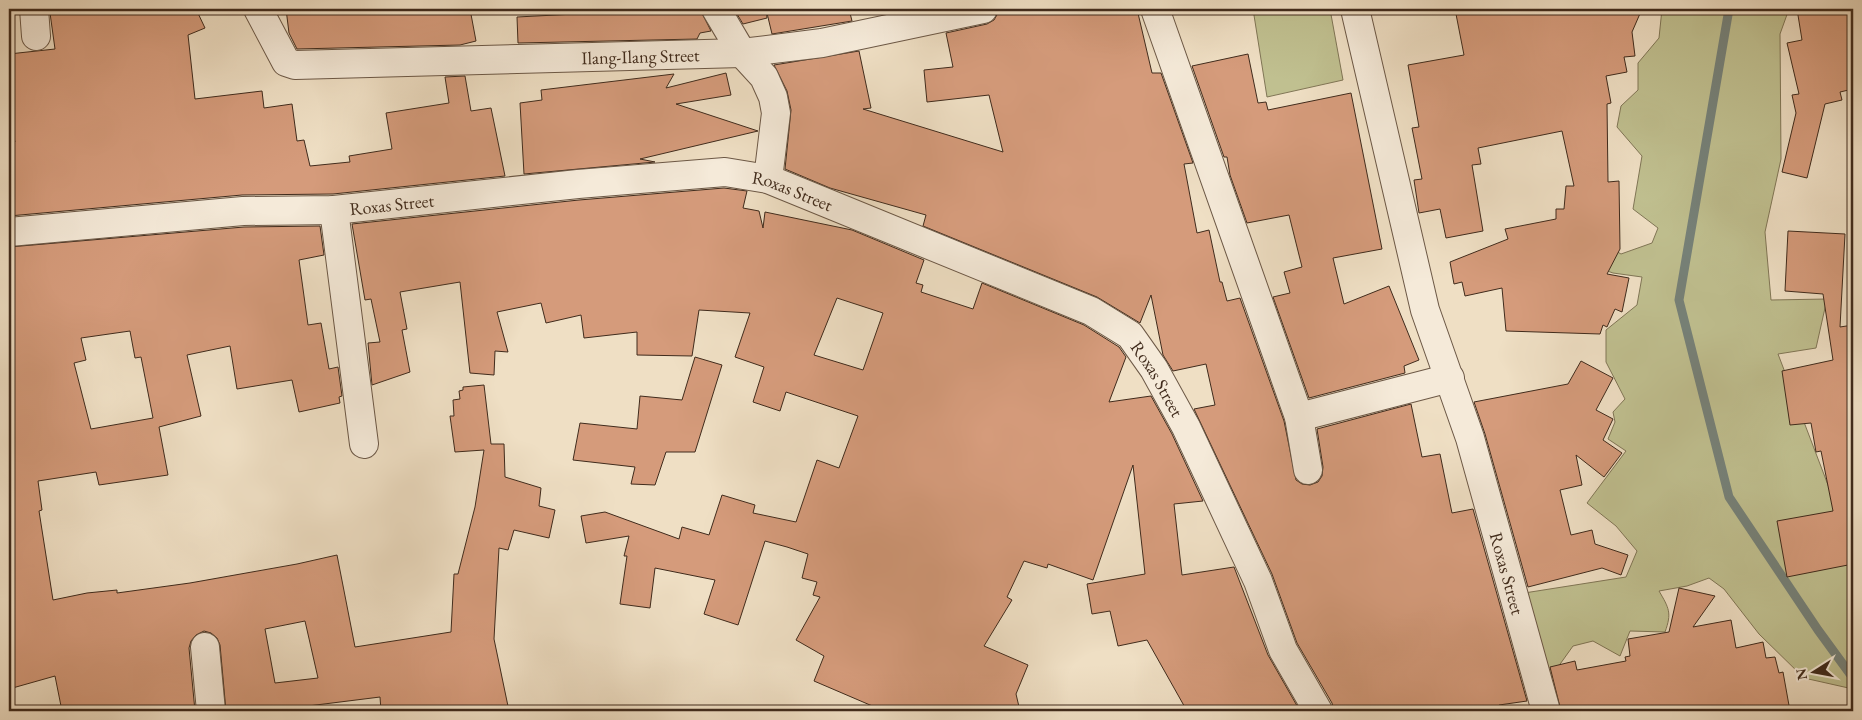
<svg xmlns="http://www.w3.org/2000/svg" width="1862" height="720" viewBox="0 0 1862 720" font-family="'EB Garamond',serif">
  <rect width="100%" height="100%" fill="#efdfc4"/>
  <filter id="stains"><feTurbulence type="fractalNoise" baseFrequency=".004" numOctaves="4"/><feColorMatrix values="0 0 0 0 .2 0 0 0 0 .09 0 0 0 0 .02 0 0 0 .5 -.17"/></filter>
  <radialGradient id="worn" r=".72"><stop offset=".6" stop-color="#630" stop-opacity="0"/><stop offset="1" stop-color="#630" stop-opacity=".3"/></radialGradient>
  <g fill="#c0c090" stroke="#807656">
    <path d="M1253 9H1330L1343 80 1267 97Z"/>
    <path d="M1662 9H1789L1780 34 1781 159 1765 232 1771 300 1827 299 1816 348 1778 354 1836 506 1853 583V689L1804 678 1759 634 1724 589 1709 578 1687 586 1659 591C1669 608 1672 613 1665 632L1630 631 1620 656 1593 641 1573 646 1548 681 1518 594 1626 577 1637 551 1616 526 1587 503 1626 451 1608 439 1615 422 1613 412 1625 399 1606 362V330L1637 305 1642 277 1613 273 1585 263 1601 242 1621 254 1652 243 1658 228 1633 209 1642 156 1617 127 1621 106 1638 90V63L1659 38Z"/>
  </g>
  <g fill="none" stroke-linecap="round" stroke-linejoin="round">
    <path stroke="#76827a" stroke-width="9" d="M1729 9 1679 300 1729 497 1818 630 1853 678"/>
  </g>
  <g fill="#d59b7b" stroke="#402b1c" fill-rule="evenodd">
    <path d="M81 9H196L205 28 188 35 195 99 262 91 264 108 292 104 297 141 304 140 310 166 350 162 349 156 392 149 386 113 449 103 445 77 465 76 471 111 491 108 505 176 333 194 242 195 9 216V143L15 142 9 116 14 113 9 54 55 49 50 13Z"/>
    <path d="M286 9H470L476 41 460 45 297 49 289 33Z"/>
    <path d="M575 9H700L711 31 700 33 697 39 518 43 517 17 575 14Z"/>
    <path d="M734 9H766L767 18 743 24Z"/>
    <path d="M766 9H849L852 21 772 34Z"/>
    <path d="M1014 9H1137L1152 73H1161L1193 163 1184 164 1197 233 1209 230 1220 282H1222L1227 301 1240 298 1284 421 1296 480 1302 484 1310 485 1318 482 1322 476 1323 467 1317 429 1411 404 1422 457 1440 454 1452 513 1473 509 1527 701 1499 705 1500 711H1334L1332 703 1297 643 1272 574 1194 409 1215 405 1206 364 1173 371 1163 355 1151 295 1140 323 1097 297 923 226 926 215 830 188 785 169 791 110 787 91 774 65 859 51 871 108 863 109 1003 152 989 95 927 102 924 70 953 67 946 33 987 24 994 20 998 13Z"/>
    <path d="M1455 9H1642L1632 32 1635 56 1624 57 1627 72 1606 76 1611 103 1607 104 1608 182 1619 181 1620 249 1607 274 1629 278 1622 312 1615 309 1607 327 1603 325 1600 334 1506 331 1502 288 1465 296 1462 282 1454 284 1450 262 1508 239 1505 229 1556 219V209H1564L1566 186H1574L1562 131 1478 148 1481 164 1472 165 1483 231 1446 238 1440 209 1419 213 1414 180 1422 179 1412 128 1419 127 1408 65 1464 55Z"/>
    <path d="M1797 9H1853V89L1840 92 1842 100 1825 104 1807 178 1782 172 1796 113 1792 95 1799 94 1787 43 1802 40Z"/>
    <path d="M1248 54 1258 103 1266 102 1268 110 1351 93 1382 249 1333 258 1344 304 1389 286 1419 360 1404 366 1405 373 1309 398 1273 297 1290 293 1284 272 1302 267 1289 215 1247 223 1230 175 1227 157H1224L1192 66Z"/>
    <path d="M726 73 731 95 676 104 758 131 640 159 655 162 524 174 520 103 542 100 541 90 674 74 666 88Z"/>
    <path d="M724 188 747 191 743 208 759 211 763 228 765 212 852 230 924 260 916 283 923 285 921 292 973 309 982 283 1084 325 1119 347 1126 357 1109 402 1151 396 1172 434 1203 501 1174 504 1182 575 1234 567 1268 655 1300 711H1187L1147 640 1118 646 1110 611 1092 614 1087 584 1145 574 1133 465 1093 580 1048 564 1047 568 1024 561 1007 597 1012 600 984 646 1028 665 1016 694 1020 711H884L814 681 824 656 796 640 820 597 813 595 817 582 802 578 808 554 787 547 765 541 738 625 704 614 715 580 655 568 650 608 620 604 627 556H624L629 536 586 543 581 516 605 512 679 539 682 527 709 535 722 495 755 505 753 513 796 522 817 460 839 468 858 416 786 392 780 411 753 402 764 367 735 357 750 313 699 310 692 356 637 355V332L584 338 581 315 546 323 541 303 497 312 508 352 495 351 494 375 470 373 460 282 400 292 407 329 402 330 410 372 372 385 368 343 380 342 371 299 365 300 352 224 579 200ZM837 298 883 313 863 370 814 355Z"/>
    <path d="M320 226 324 255 299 260 308 325 321 323 329 369 338 367 342 396 339 397 340 403 299 412 292 380 237 389 230 346 187 355 201 416 159 427 168 475 99 485 96 472 38 481 42 510 39 511 53 600 87 593 117 590V593L190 583 297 564 337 555 355 647 451 632 454 574H458L475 507 484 450 455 452 450 416H454L453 400 460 399 459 391 463 390V387L484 385 491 444H504L505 477 541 488 539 506 555 510 549 538 514 530 508 550 499 548 494 639 509 711H381L380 697 284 709V706L253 711H226L220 645 217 638 211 633 204 631 196 635 191 641 189 648 195 711H62L55 676 9 689V247L244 227ZM130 331 135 358 141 357 153 418 91 429 74 363 86 360 81 338ZM305 621 318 678 275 683 265 629Z"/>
    <path d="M1788 231 1845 234 1840 327 1853 325V564L1787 577 1777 521 1833 511 1821 451 1816 452 1811 423 1790 425 1782 371 1833 360 1823 294 1785 291Z"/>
    <path d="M695 357 722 365 695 452H666L655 485 631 484 635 467 573 460 580 423 637 429 640 396 682 400Z"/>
    <path d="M1581 361 1613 378 1596 410 1613 419 1603 440 1622 453 1604 477 1576 455 1582 485 1560 490 1571 535 1592 530 1595 544 1628 555 1621 575 1602 568 1528 587 1485 434 1474 402 1568 384Z"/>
    <path d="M1679 588 1715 596 1693 627 1731 620 1736 648 1763 642 1766 658 1775 657 1779 673 1783 672 1790 711H1632L1630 706 1593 711H1561L1550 667 1575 661 1577 670 1626 661 1625 657 1630 656 1628 639 1669 632Z"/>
  </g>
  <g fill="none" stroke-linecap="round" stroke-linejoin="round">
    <defs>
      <g id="minor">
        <path d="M34 9 36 36"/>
        <path id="s1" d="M258 9 286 62 295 65 742 53 822 43 983 9"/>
        <path d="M716 9 742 53 764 77 773 97 776 113 768 179"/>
        <path d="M1155 9 1299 417 1308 470"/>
        <path id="s2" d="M1355 9 1425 310 1470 438 1546 711"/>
        <path d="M334 210 364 444"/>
        <path id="s3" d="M9 232 243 211 334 210 578 184 725 172 768 179 1091 311 1130 335 1154 369 1186 427 1258 581 1283 650 1318 711"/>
        <path d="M1299 417 1450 378"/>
        <path d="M205 647 211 711"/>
      </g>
    </defs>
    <use href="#minor" stroke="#6c5846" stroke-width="30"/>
    <use href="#minor" stroke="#f5ead9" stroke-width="28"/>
  </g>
  <g text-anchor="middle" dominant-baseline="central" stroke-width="4.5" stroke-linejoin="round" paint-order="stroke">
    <g font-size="18" fill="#402b1c" stroke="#f5ead9">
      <text stroke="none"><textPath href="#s1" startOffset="415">Ilang-Ilang Street</textPath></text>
      <text stroke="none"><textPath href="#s3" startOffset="789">Roxas Street</textPath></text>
      <text stroke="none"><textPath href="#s3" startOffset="384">Roxas Street</textPath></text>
      <text stroke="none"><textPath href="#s3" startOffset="1209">Roxas Street</textPath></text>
      <text stroke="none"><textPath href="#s2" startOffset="585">Roxas Street</textPath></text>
    </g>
  </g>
  <rect width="1862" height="720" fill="none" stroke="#efdfc4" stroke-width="30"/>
  <rect x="10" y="10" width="1842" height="700" fill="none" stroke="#402b1c" stroke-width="2.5"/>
  <rect x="15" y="15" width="1832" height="690" fill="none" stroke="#402b1c"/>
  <g transform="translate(1814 672) rotate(259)" stroke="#f5ead9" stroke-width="4" paint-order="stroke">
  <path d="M0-4L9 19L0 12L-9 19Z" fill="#402b1c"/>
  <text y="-8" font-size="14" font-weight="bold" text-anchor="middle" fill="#402b1c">N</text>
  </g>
  <rect width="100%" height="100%" filter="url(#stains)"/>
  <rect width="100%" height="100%" fill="url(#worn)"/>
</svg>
